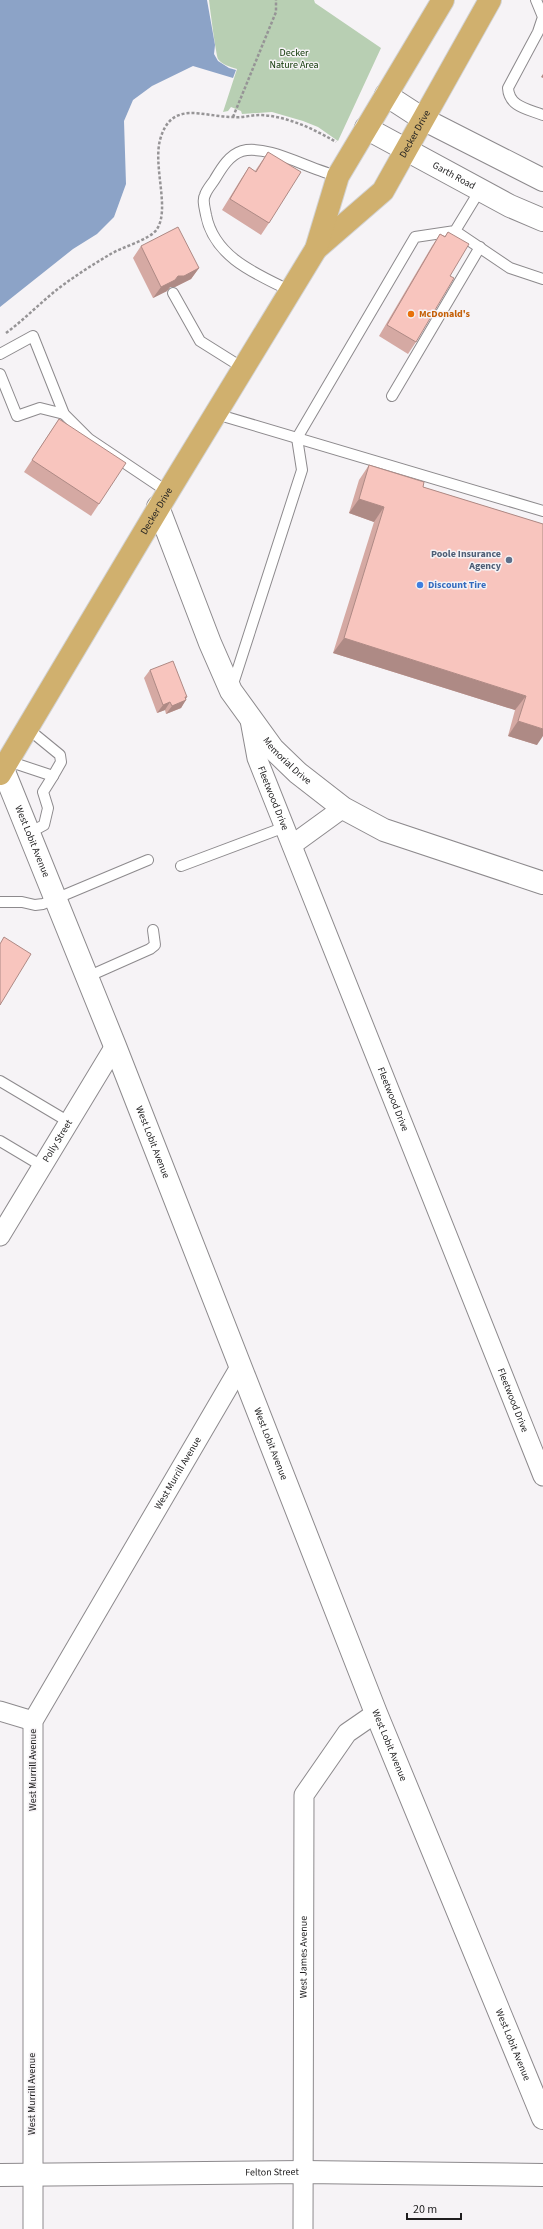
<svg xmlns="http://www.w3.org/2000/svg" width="543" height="2229" viewBox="0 0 543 2229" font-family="'Source Sans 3',sans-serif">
  <rect width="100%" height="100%" fill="#f6f3f6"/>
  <path fill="#b8cfb3" d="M209 0H314L315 3 381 48 338 141 318 127 303 121 272 112 242 114 241 111 231 107 228 111 223 112 237 69C231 67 222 65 218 59 216 55 210 9 209 0Z"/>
  <path fill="#8ca3c7" d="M0 0H207L215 45 214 54 218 61 229 68 236 70 233 78 193 66 152 86 133 100 124 121 126 184 114 217 97 234 73 249 0 307Z"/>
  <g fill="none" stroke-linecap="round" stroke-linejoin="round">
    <defs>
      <g id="lane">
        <path d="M536 0 543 17 538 32 508 88C509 107 528 109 543 115"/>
        <path d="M455 231 510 268 543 279"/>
        <path d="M291 291C256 274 214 257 206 215 205 209 202 200 205 195 207 189 212 184 215 179 221 169 229 155 242 151 268 144 310 170 338 176"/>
        <path d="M173 293 200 341 243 368"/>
        <path d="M0 354 33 336 64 414 89 439 168 492"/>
        <path d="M0 374 17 416 40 408 64 414"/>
        <path d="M392 396 480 247"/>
        <path d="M216 414 543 511"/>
        <path d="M232 687 302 470 297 438 415 237 455 231 480 190"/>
        <path d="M27 728 60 755 61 762 53 776"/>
        <path d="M8 761 53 776 43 792 48 808 44 825 29 833"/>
        <path d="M181 866 285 827"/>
        <path d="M0 902H22L35 905 43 904 148 860"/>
        <path d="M87 977 150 949 155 945 153 930"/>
        <path d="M0 1081 69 1122"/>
        <path d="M0 1141 42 1166"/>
      </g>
      <g id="street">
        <path id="s1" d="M250 720 257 758 543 1476"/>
        <path d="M292 845 343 808"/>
        <path id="s2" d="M0 1236 115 1046"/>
        <path d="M0 1711 33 1721"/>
        <path id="s3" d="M33 2229V1721L240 1367"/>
        <path id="s4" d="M303 2229 304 1795 347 1733 376 1713"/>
      </g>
      <g id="secondary">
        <path d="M386 95 423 119 543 180"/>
        <path id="s5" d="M366 128 510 206 543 220"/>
        <path id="s6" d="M158 507 210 643 231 691 273 749 298 773 343 808 384 830 543 883"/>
        <path id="s7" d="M3 769 115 1046 376 1713 543 2118"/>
        <path id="s8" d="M0 2175 303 2172 543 2175"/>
      </g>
      <g id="primary">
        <path id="s9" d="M316 249 383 191 490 0"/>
        <path id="s10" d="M0 774 168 492 316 249 338 176 443 0"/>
      </g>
    </defs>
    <use href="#lane" stroke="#8d8a8d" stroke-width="12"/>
    <use href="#street" stroke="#8d8a8d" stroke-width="21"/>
    <use href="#secondary" stroke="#8d8a8d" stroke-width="24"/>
    <use href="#primary" stroke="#d2d2d2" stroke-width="24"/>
    <g stroke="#969496" stroke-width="2.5" stroke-dasharray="3 2" stroke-linecap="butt">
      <path d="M233 117 276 12V0"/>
      <path d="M6 333C25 319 41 302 59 288 75 276 92 265 109 255 121 247 150 240 157 229 170 209 153 167 160 140 171 99 203 117 233 117 242 118 251 115 260 115 287 116 314 129 336 142"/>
    </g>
    <use href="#lane" stroke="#fff" stroke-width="10"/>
    <use href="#street" stroke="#fff" stroke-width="19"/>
    <use href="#secondary" stroke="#fff" stroke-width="22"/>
    <use href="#primary" stroke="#d0b06e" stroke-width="22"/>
  </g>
  <g fill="#d5a9a3">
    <path d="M268 152 269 223 261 235 222 210 241 179 249 167 255 171Z"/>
    <path d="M448 232 450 276 416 342 408 354 379 336 432 246 440 234 445 236Z"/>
    <path d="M141 246 199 268 191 279 175 287H170L167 291 153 298 133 258Z"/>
    <path d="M59 419 99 504 91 516 24 472Z"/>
    <path d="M369 465 423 487 543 524 537 745 508 736 515 710 333 653 374 522 349 513 359 480Z"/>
    <path d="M150 670 187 697 181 708 166 714 165 710 157 713 144 678Z"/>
  </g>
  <g fill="#ae8a85">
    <path d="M543 74V78L541 77Z"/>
    <path d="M199 268 191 279 175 287H170L167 291 153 298 161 287 178 276Z"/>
    <path d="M359 499 384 507 374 522 349 513Z"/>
    <path d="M344 638 526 696 515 710 333 653Z"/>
    <path d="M187 697 183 701 186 700 181 708 166 714 172 706Z"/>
    <path d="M170 702 165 710 157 713 163 705Z"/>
    <path d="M518 721 543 729V736L537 745 508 736Z"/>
  </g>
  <g fill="#f8c5be" stroke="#ae8a85">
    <path d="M268 152 301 172 269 223 230 199 249 167 256 172Z"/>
    <path d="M178 227 199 268 184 276H178L175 280 161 287 141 246Z"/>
    <path d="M448 232 469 244 450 276 454 278 416 342 387 325 440 234 445 237Z"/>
    <path d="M59 419 126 463 99 504 32 460Z"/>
    <path d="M369 465 424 482 423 487 543 524V729L518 721 526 696 344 638 384 507 359 499Z"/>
    <path d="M173 661 187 697H185L186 700 172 706 170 702 163 705 150 670Z"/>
    <path d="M4 937 31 954 0 1005V944Z"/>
  </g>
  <circle fill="#e8710a" stroke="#f6f3f6" stroke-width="1.5" cx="411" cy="314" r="4"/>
  <circle fill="#5c6f8a" stroke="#f6f3f6" stroke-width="1.5" cx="509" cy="560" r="4"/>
  <circle fill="#3f7fe0" stroke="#f6f3f6" stroke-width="1.5" cx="420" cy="585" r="4"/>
  <g text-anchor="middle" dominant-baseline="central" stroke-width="3" stroke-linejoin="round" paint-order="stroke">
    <g font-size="10" fill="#0c3502" stroke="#f6f3f6">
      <text x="294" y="53">Decker<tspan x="294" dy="12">Nature Area</tspan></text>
    </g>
    <g font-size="10" fill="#1f1e1f" stroke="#f6f3f6">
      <text stroke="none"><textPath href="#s9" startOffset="154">Decker Drive</textPath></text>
      <text stroke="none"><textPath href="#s5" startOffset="100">Garth Road</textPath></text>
      <text stroke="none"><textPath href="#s10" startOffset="306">Decker Drive</textPath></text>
      <text stroke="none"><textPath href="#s6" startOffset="288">Memorial Drive</textPath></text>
      <text stroke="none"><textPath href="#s1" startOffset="82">Fleetwood Drive</textPath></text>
      <text stroke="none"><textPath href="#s7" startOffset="78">West Lobit Avenue</textPath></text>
      <text stroke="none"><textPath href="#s1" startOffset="406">Fleetwood Drive</textPath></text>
      <text stroke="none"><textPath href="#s2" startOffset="111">Polly Street</textPath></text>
      <text stroke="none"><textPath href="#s7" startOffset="402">West Lobit Avenue</textPath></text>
      <text stroke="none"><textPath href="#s1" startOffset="730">Fleetwood Drive</textPath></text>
      <text stroke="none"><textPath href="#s7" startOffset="726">West Lobit Avenue</textPath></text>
      <text stroke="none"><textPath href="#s3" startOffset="795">West Murrill Avenue</textPath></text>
      <text stroke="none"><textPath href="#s7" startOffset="1050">West Lobit Avenue</textPath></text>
      <text transform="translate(33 1770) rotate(-90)">West Murrill Avenue</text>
      <text stroke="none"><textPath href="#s4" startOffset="272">West James Avenue</textPath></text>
      <text stroke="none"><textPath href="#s7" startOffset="1374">West Lobit Avenue</textPath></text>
      <text transform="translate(32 2094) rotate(-90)">West Murrill Avenue</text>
      <text stroke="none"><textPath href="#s8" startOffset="272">Felton Street</textPath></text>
    </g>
    <g font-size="10" font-weight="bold" fill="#c56008" stroke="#f6f3f6" text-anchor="start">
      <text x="419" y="314">McDonald's</text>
    </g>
    <g font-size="10" font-weight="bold" fill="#4e5e75" stroke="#f6f3f6" text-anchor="end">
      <text x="501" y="554">Poole Insurance<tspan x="501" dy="12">Agency</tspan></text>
    </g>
    <g font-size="10" font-weight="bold" fill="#366cbe" stroke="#f6f3f6" text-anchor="start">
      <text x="428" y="585">Discount Tire</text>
    </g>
  </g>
  <path d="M407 2213v6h54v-6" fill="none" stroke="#1f1e1f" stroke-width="2"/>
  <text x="413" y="2213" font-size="12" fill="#1f1e1f" stroke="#f6f3f6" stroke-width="3" paint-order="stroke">20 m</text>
</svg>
